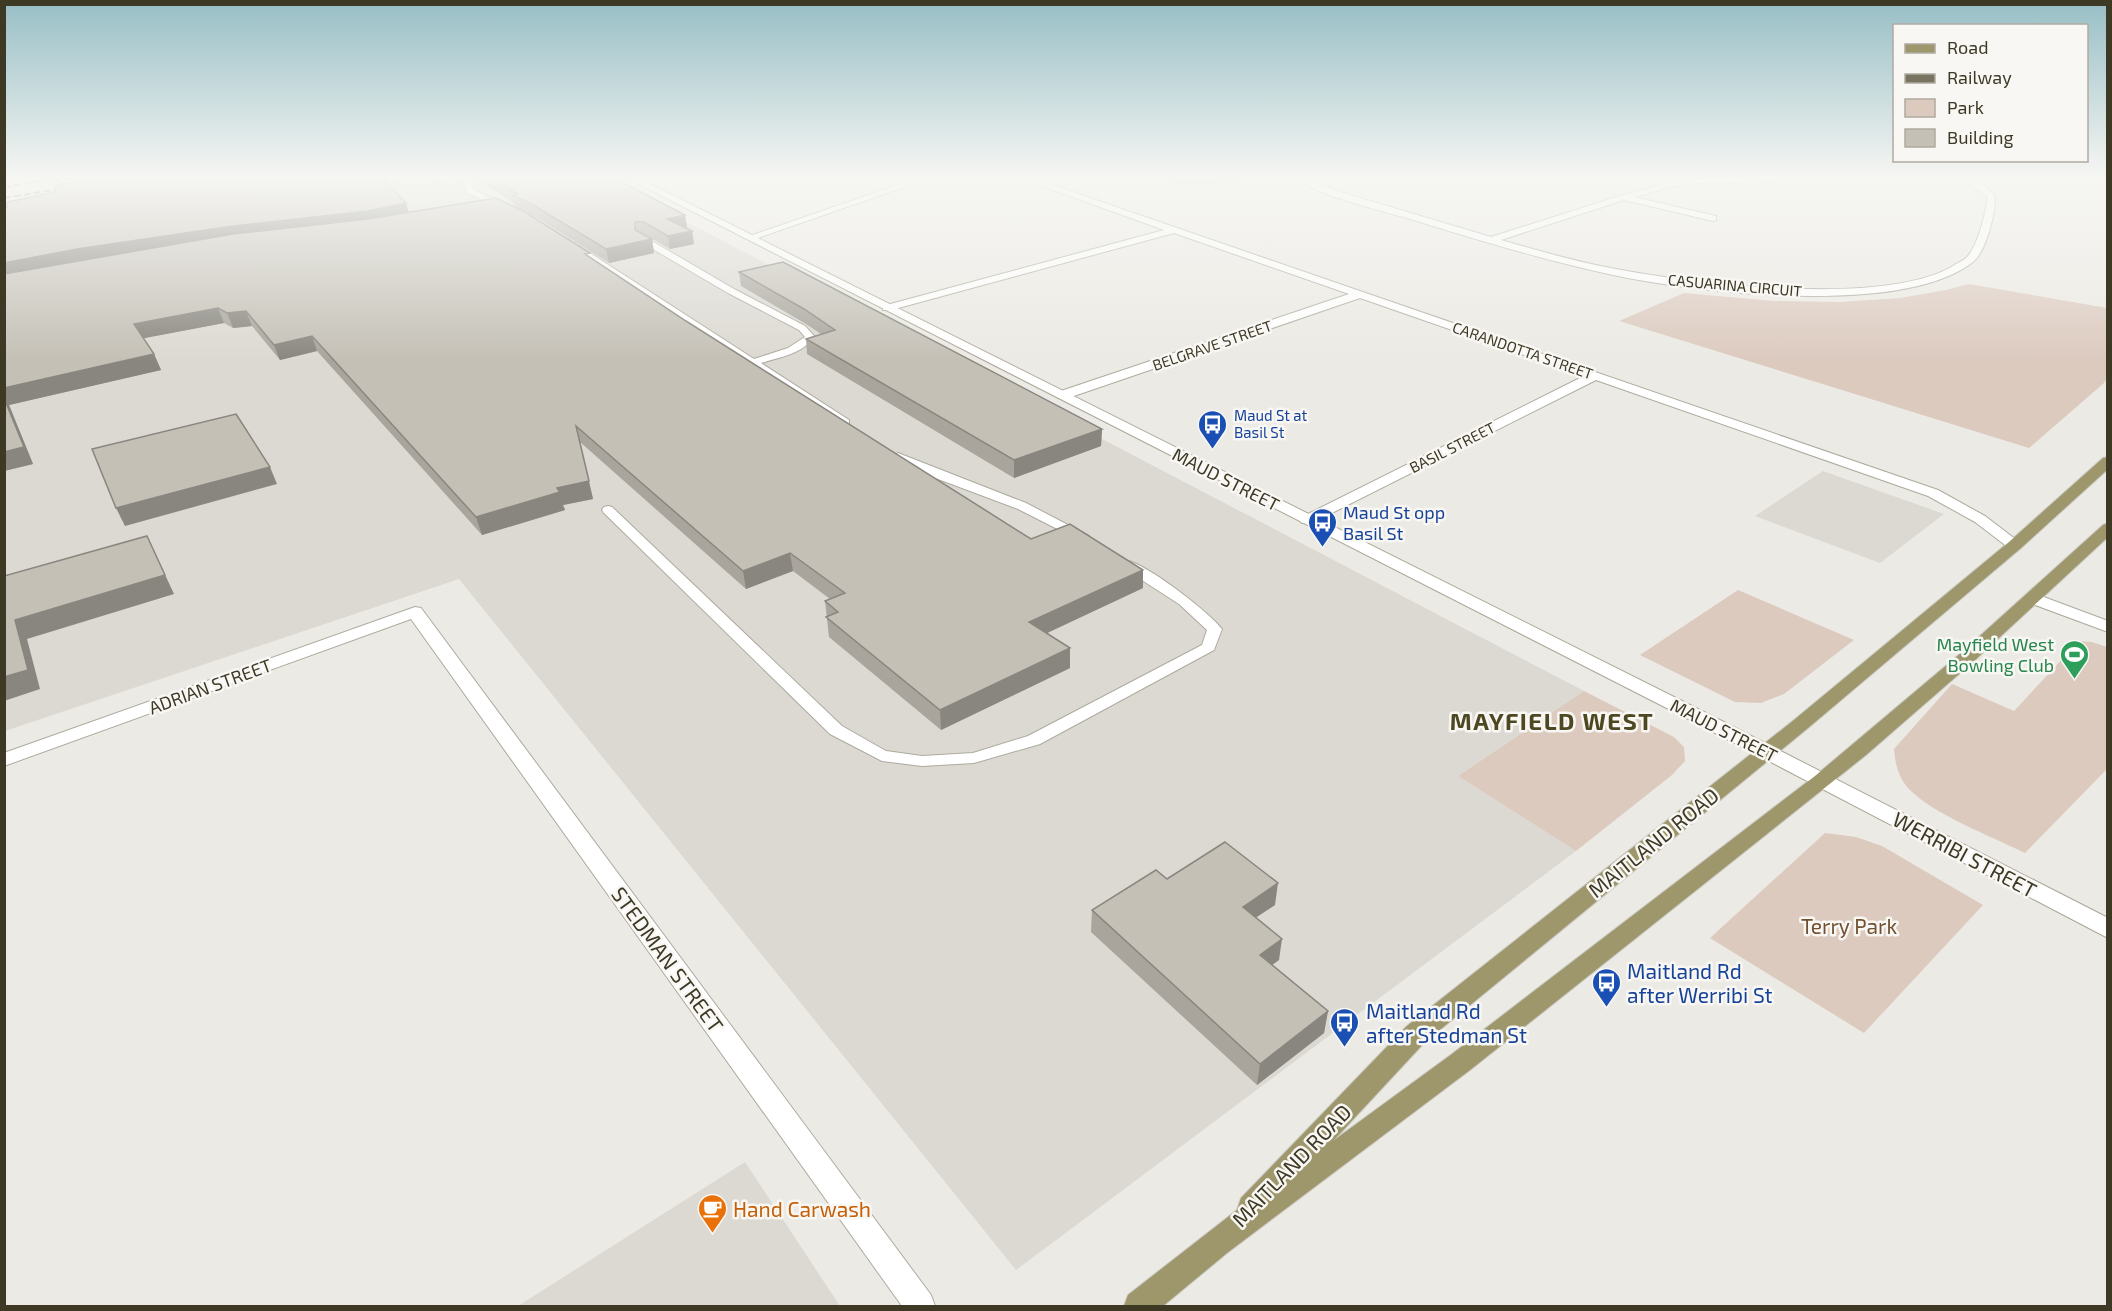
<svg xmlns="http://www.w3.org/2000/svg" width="2112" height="1311" viewBox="0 0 2112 1311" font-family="'Exo 2',sans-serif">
  <rect width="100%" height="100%" fill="#eceae4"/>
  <g fill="#dcd9d2">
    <path d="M178 177H601L1584 691 1458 776 1576 851 1016 1270 459 579 5 731V206Z"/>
    <path d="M1823 471 1944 514 1880 563 1755 516Z"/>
    <path d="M745 1162 840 1306H518Z"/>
  </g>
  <g fill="#dccabf">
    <path d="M1158 177H1275L1276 178 1185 186Z"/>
    <path d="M1969 284 2107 308V378L2104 383 2029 448 1619 321 1684 293 1773 301 1840 302 1900 298 1946 290Z"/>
    <path d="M1738 590 1854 640 1784 694 1761 703 1735 702 1640 655Z"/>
    <path d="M2079 641 2092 642 2107 647V769L2025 853C1991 836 1932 814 1908 788 1898 777 1895 762 1894 749L1952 684 2014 711Z"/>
    <path d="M1584 691 1674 737 1684 747 1685 761 1672 775 1576 851 1458 776Z"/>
    <path d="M1825 833 1856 837 1882 846 1983 905 1864 1033 1710 938Z"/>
  </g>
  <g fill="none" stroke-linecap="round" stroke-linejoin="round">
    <defs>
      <g id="lane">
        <path d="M386 177C395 177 402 182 410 181 430 181 449 177 469 177L474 190 510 208 503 210 468 193 462 179 406 186Z"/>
        <path d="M639 237H645L734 289 805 326 815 337C801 354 781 357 761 363L849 420V424H841L572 248 579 246 754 359 788 348 805 337 799 330 728 293 639 241Z"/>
        <path d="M898 453 1026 503 1089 536 1087 539H1077L1018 509 922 473 894 459 892 457Z"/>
        <path d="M608 506 612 507 842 726 886 751 922 756 973 753 1028 736 1202 645 1207 630 1179 604 1120 566 1118 563 1120 560C1138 556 1210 613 1222 629L1214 650 1040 744 974 763 922 766 882 761 830 734 604 513 602 510 604 507Z"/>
      </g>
      <g id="street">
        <path d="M921 177H933L752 240 744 238Z"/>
        <path d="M1017 177H1029L1938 490 1985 516 2023 545 2021 548H2009L1975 522 1928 496 1596 380 1312 523H1302L1299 520 1302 517 1584 376 1360 298 1068 398H1058L1057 395 1058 392 1349 294 1174 233 891 310H883V306L1164 230Z"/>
        <path d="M1293 177H1304L1337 191 1491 237 1613 198 1671 182 1714 177H1772L1775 178V182L1700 183 1671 187 1634 197 1716 216V220L1713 221 1624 200 1501 240C1539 251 1577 262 1616 269 1694 284 1884 307 1953 266 1957 263 1965 260 1968 256 1978 244 1987 211 1987 196L1958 177C1973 177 1985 184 1995 195 1996 212 1986 252 1973 262 1903 317 1697 293 1613 275 1548 261 1484 242 1420 222 1389 212 1316 196 1293 177Z"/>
        <path d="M2033 593 2108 621V632L2027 602 2025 598 2027 594Z"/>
        <path d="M415 607 421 608 931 1295 935 1306H902L411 619 4 766V753Z"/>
      </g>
      <path id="secondary" d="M625 177H636L1712 716 2108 918V938L1698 724Z"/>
      <path id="primary" d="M2108 457V469L2021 548 1808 728 1425 1042 1333 1141 1452 1054 1815 776 1961 653 2103 525 2108 523V537L1974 661 1866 755 1470 1070 1227 1253 1163 1306H1124L1128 1295 1237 1210 1241 1198 1407 1026 1794 720 2009 542 2103 458Z"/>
    </defs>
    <use href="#lane" stroke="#adaa9f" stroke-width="2"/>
    <use href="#street" stroke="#adaa9f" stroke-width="2"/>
    <use href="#secondary" stroke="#aca798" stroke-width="2"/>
    <use href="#primary" stroke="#c9c8c2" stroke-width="2"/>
    <use href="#lane" fill="#fff" fill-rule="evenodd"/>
    <use href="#street" fill="#fff" fill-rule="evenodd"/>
    <use href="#secondary" fill="#fff" fill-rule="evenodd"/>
    <use href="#primary" fill="#9e976c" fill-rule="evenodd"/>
    <g stroke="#78745f" stroke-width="2" stroke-dasharray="7 3" stroke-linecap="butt">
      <path d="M55 181 82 177"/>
      <path d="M4 187 61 178"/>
      <path d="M4 198 71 187"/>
    </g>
  </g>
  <g fill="#a9a59d">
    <path d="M473 177H612L685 215 687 228 692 231 694 244 670 249 646 235H645L652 239 654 253 609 263 536 217 516 207 514 203Z"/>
    <path d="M4 207 409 213 591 258 686 321 1031 539 1143 588 1047 633 1070 668 941 730 829 637 825 601 830 599 793 571 746 589 580 442 593 499 563 505 565 510 482 535 317 351 280 360 252 326 233 328 224 323 143 338 154 354 161 370 9 405 33 464 4 471Z"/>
    <path d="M739 272 1102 429 1101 446 1014 478 807 354 806 339 821 334 806 324 741 286Z"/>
    <path d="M1275 905 1256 917 1279 960 1272 965 1328 1011 1324 1033 1257 1085 1091 932 1092 910Z"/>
  </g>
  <g fill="#89867f">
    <path d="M406 203 410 216 4 279V263L77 249 233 226Z"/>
    <path d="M685 215 687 228 667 219Z"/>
    <path d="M635 222 637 235 652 239 654 253 609 263 606 249 635 230Z"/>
    <path d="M692 231 694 244 670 249 668 236Z"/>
    <path d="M218 308 224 323 140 339 134 324Z"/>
    <path d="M246 311 252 326 233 328 227 313Z"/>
    <path d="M312 336 317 351 280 360 274 345Z"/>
    <path d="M154 354 161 370 9 405 33 464 4 471V388Z"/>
    <path d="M576 426 593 499 563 505 565 510 482 535 476 517 557 488Z"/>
    <path d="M1102 429 1101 446 1014 478V460Z"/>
    <path d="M270 467 277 484 125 526 116 508Z"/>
    <path d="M147 536 174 594 27 639 40 689 4 701V677L15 620Z"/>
    <path d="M790 553 793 571 746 589 743 571Z"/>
    <path d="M1143 570V588L1030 641 1029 622Z"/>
    <path d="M1070 648V668L941 730 940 710Z"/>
    <path d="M1278 883 1275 905 1240 928 1243 907Z"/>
    <path d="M1282 939 1279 960 1257 976 1260 955Z"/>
    <path d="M1328 1011 1324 1033 1257 1085 1260 1064Z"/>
  </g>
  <g fill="#c4c0b6" stroke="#89867f" stroke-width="1.5">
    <path d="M103 177H381L406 203 368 211 233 226 77 249 4 263V207H7V202L55 192 56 185Z"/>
    <path d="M489 177H612L685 215 667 219 692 231 668 236 644 222H635V230L652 239 606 249 533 205 513 195 518 194Z"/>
    <path d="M496 198 525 212 590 253 585 254 686 321 1031 539 1070 524 1143 570 1029 622 1070 648 940 710 826 617 838 612 825 601 845 593 790 553 743 571 576 426 589 481 557 488 560 492 476 517 312 336 274 345 246 311 227 313 218 308 134 324 154 354 4 388V274L233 234 368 219Z"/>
    <path d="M783 262 1102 429 1014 460 806 339 835 330 804 309 739 272Z"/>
    <path d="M4 398 24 447 4 452Z"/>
    <path d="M236 414 270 467 116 508 92 449Z"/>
    <path d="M147 536 165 575 15 620 28 670 4 677V576Z"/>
    <path d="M1225 842 1278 883 1243 907 1282 939 1260 955 1328 1011 1260 1064 1092 910 1156 870 1167 879Z"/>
  </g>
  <linearGradient id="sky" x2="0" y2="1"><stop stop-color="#97bec5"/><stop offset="0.49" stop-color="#f6f6f3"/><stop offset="1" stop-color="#f6f6f3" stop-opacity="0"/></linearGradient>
  <rect width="2112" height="361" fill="url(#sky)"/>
  <defs>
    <symbol id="bus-pin" viewBox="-11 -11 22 30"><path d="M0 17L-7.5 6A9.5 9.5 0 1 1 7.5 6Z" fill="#1a4fb4" stroke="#f9f7f4"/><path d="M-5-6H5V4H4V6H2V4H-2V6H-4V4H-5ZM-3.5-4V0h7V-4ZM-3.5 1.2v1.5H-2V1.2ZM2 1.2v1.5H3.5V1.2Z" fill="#fff"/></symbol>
    <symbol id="stadium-pin" viewBox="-11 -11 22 30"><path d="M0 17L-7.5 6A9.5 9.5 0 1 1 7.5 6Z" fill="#2e9e5b" stroke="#f9f7f4"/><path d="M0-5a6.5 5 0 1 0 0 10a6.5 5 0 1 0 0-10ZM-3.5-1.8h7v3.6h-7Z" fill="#fff"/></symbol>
    <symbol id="cafe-pin" viewBox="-11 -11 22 30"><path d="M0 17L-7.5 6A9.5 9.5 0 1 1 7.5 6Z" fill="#e8710a" stroke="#f9f7f4"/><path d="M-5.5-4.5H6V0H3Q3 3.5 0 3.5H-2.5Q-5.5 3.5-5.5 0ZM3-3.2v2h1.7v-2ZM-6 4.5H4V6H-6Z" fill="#fff"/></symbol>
  </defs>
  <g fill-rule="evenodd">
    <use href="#bus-pin" x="1196" y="408" width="33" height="45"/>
    <use href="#bus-pin" x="1306" y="506" width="33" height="45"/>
    <use href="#stadium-pin" x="2058" y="638" width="33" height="45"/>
    <use href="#bus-pin" x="1590" y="966" width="33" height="45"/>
    <use href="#bus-pin" x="1328" y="1006" width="33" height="45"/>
    <use href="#cafe-pin" x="696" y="1192" width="33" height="45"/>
  </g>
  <g text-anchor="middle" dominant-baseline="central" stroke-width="5" stroke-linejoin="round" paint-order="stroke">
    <g font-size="15" fill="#3d3925" stroke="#f9f7f4">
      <text transform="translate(1735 285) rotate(5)">CASUARINA CIRCUIT</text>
      <text transform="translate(1212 345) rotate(-19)">BELGRAVE STREET</text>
      <text transform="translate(1523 350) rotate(19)">CARANDOTTA STREET</text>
      <text transform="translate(1452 447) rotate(-27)">BASIL STREET</text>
    </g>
    <g font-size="15" fill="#164399" stroke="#f9f7f4" text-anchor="start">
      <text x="1234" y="415">Maud St at<tspan x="1234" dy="17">Basil St</tspan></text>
    </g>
    <g font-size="18" fill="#3d3925" stroke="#f9f7f4">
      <text transform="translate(1226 479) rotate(27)">MAUD STREET</text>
      <text transform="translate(210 686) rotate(-20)">ADRIAN STREET</text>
      <text transform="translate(1724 730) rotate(27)">MAUD STREET</text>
    </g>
    <g font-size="18" fill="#164399" stroke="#f9f7f4" text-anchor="start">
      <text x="1343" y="512">Maud St opp<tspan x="1343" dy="21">Basil St</tspan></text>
    </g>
    <g font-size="18" fill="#27864d" stroke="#f9f7f4" text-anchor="end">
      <text x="2054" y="644">Mayfield West<tspan x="2054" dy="21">Bowling Club</tspan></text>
    </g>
    <g font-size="21" fill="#3d3925" stroke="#f9f7f4">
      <text transform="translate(1653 842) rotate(-39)">MAITLAND ROAD</text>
      <text transform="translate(1965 854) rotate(28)">WERRIBI STREET</text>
      <text transform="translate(668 959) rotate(54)">STEDMAN STREET</text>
      <text transform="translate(1291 1165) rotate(-46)">MAITLAND ROAD</text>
    </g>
    <g font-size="21" fill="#715132" stroke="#f9f7f4">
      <text x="1849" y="925">Terry Park</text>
    </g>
    <g font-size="21" fill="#164399" stroke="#f9f7f4" text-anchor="start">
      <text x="1627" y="970">Maitland Rd<tspan x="1627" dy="24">after Werribi St</tspan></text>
      <text x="1366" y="1010">Maitland Rd<tspan x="1366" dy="24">after Stedman St</tspan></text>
    </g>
    <g font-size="21" fill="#c56008" stroke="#f9f7f4" text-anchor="start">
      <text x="733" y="1208">Hand Carwash</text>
    </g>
    <g font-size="24" font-weight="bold" letter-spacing="1.5" fill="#4d4822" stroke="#f9f7f4">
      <text x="1552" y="720">MAYFIELD WEST</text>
    </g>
  </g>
  <rect width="2112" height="1311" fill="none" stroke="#3d3925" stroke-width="12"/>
  <rect x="1893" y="24" width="195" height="138" fill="#f9f7f4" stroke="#aeaba1" stroke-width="1.5"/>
  <rect x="1905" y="44" width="30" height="9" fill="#9e976c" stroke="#aeaba1" stroke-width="1.5"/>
  <text x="1947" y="54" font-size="18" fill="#3d3925">Road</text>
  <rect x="1905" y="74" width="30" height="9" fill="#78745f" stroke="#aeaba1" stroke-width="1.5"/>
  <text x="1947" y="84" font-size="18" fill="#3d3925">Railway</text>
  <rect x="1905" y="99" width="30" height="18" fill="#dccabf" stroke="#aeaba1" stroke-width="1.5"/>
  <text x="1947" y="114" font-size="18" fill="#3d3925">Park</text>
  <rect x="1905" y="129" width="30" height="18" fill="#c4c0b6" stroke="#aeaba1" stroke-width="1.5"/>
  <text x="1947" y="144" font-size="18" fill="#3d3925">Building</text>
</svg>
